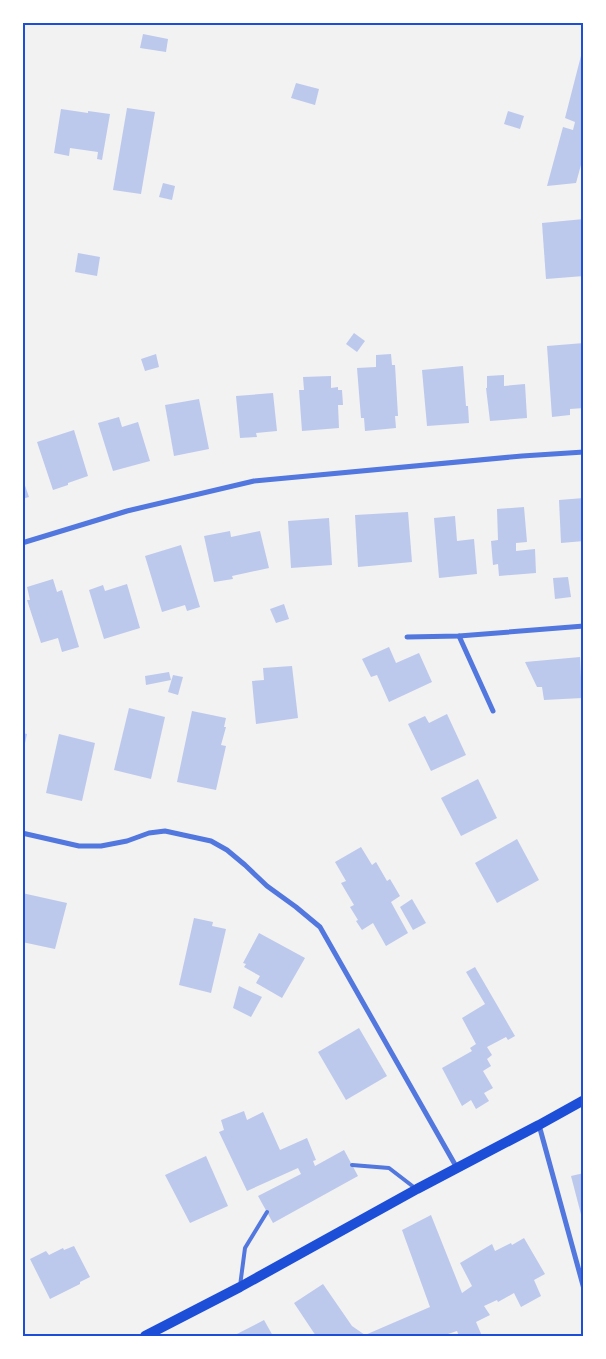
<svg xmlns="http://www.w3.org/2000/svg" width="606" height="1359" viewBox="0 0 606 1359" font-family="'Titillium Web',sans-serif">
  <rect width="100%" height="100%" fill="#f2f2f2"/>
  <g fill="#bdc9ec">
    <path d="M143 34 168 39 166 52 140 48Z"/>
    <path d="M583 48 584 154 576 183 547 186 563 127 573 130 575 122 565 118Z"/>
    <path d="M296 83 319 89 315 105 291 98Z"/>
    <path d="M127 108 155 112 141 194 113 190Z"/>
    <path d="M61 109 88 113V111L110 114 102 160 97 159 98 152 70 148 69 156 54 153Z"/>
    <path d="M508 111 524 116 520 129 504 124Z"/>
    <path d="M163 183 175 186 172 200 159 197Z"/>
    <path d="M584 219V276L546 279 542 223Z"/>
    <path d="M78 253 100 257 97 276 75 272Z"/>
    <path d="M354 333 365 341 357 352 346 344Z"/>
    <path d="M584 343V408L570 409V415L552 417 547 346Z"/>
    <path d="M156 354 159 367 145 371 141 359Z"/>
    <path d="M391 354 392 365H395L398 416H395L396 428 365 431 364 418H361L357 368 376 367V355Z"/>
    <path d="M463 366 466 406H468L469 423 427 426 422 370Z"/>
    <path d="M504 375V386L525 384 527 418 490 421 486 388H487V376Z"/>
    <path d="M331 376V388L338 387V390H342L343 405H338L339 428 302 431 299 390H304L303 377Z"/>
    <path d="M273 393 277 431 256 433 257 437 240 438 236 396Z"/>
    <path d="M199 399 209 449 174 456 165 405Z"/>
    <path d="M119 417 122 427 138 422 150 461 113 471 98 423Z"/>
    <path d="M74 430 88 476 68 483V485L53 490 37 442Z"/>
    <path d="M22 477 29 497 22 499Z"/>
    <path d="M584 498V541L561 543 559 500Z"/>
    <path d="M524 507 527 542 516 543V551L535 549 536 573 499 576 498 564 493 565 491 541 498 540 497 509Z"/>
    <path d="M408 512 412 562 358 567 355 515Z"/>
    <path d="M455 516 457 541 474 539 477 574 439 578 434 518Z"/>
    <path d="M329 518 332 565 291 568 288 521Z"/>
    <path d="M230 531 231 537 260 531 269 568 232 576 233 579 214 582 204 536Z"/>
    <path d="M181 545 200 607 187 611 185 605 162 612 145 556Z"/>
    <path d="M568 577 571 597 555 599 553 578Z"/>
    <path d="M53 579 57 592 62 590 79 647 62 652 58 638 41 643 27 600H30L27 587Z"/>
    <path d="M127 584 140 628 104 639 89 590 103 585 105 591Z"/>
    <path d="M284 604 289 619 276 623 270 609Z"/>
    <path d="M389 647 396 663 419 653 432 682 389 702 377 675 371 677 362 659Z"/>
    <path d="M580 657 582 698 544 700 542 687H537L525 662Z"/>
    <path d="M292 666 298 718 256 724 252 681 264 680 263 668Z"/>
    <path d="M169 672 171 680 146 685 145 676Z"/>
    <path d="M173 675 183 677 178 695 168 692Z"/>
    <path d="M129 708 165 717 151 779 114 770Z"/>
    <path d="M192 711 226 718 224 727H226L221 745 226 746 216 790 177 782Z"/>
    <path d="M447 714 466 755 431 771 408 724 425 716 429 723Z"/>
    <path d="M22 733 27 734 23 752H22Z"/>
    <path d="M59 734 95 743 82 801 46 793Z"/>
    <path d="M478 779 497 818 461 836 441 798Z"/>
    <path d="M517 839 539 880 497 903 475 863Z"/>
    <path d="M361 847 372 865 376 862 387 881 390 879 400 896 391 902 408 933 386 946 373 923 362 930 356 921 358 920 350 907 354 905 341 883 346 881 335 862Z"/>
    <path d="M22 893 67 903 55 949 22 942Z"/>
    <path d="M412 899 426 923 413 930 400 907Z"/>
    <path d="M194 918 213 922 212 926 226 929 211 993 179 985Z"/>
    <path d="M259 933 305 958 282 998 256 983 260 976 244 967 246 964 243 963Z"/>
    <path d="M475 967 515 1036 508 1040 506 1037 487 1047 492 1055 487 1059 491 1066 483 1071 493 1088 484 1093 489 1101 476 1109 471 1100 462 1106 442 1068 472 1051 470 1048 476 1044 462 1018 485 1004 466 972Z"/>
    <path d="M239 986 262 997 251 1017 233 1008Z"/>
    <path d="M359 1028 387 1076 346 1100 318 1052Z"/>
    <path d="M244 1111 247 1120 263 1112 280 1150 307 1138 316 1160 313 1161 315 1166 344 1150 358 1176 273 1223 258 1196 301 1174 298 1168 247 1191 219 1132 224 1130 221 1120Z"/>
    <path d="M206 1156 228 1206 190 1223 165 1175Z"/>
    <path d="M584 1173V1222H583L571 1176Z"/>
    <path d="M431 1215 462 1293 472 1286 460 1263 492 1244 495 1251 511 1243 512 1245 524 1238 545 1274 534 1280 541 1296 521 1307 514 1293 498 1302 497 1300 484 1306 490 1315 476 1322 482 1336H459L457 1331 442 1336H316L294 1303 323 1284 352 1326 365 1335 430 1307 402 1230Z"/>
    <path d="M74 1246 90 1277 80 1282V1284L50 1299 30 1259 46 1251 49 1255 63 1248 64 1250Z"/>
    <path d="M264 1320 273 1336H233Z"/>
  </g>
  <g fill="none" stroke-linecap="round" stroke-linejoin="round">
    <g stroke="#5277de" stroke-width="4">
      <path d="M352 1165 389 1168 415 1188"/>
      <path d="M240 1286 245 1248 267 1212"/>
    </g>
    <g stroke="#5277de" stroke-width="5">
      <path d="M22 543 127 511 254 481 522 456 584 452"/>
      <path d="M459 636 493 711"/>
      <path d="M407 637 459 636 584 626"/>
      <path d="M22 833 79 846H101L127 841 149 833 165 831 211 841 227 850 245 865 267 886 296 907 320 927 457 1168"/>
      <path d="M539 1125 584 1289"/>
    </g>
    <path stroke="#1d4ed8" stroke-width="10" d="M145 1336 240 1287 417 1189 539 1125 584 1100"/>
  </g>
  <rect width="606" height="1359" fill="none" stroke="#ffffff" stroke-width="48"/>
  <rect x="24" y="24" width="558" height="1311" fill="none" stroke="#1d4ed8" stroke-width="2"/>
</svg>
